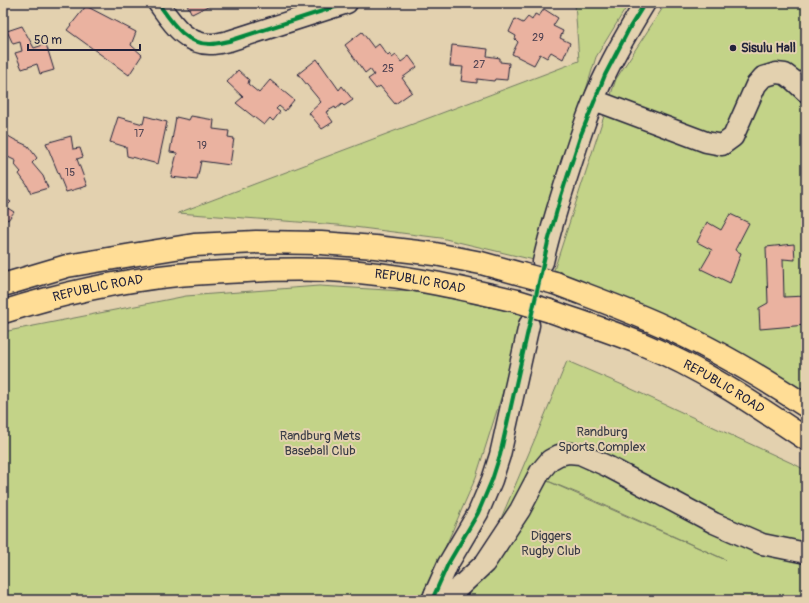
<svg xmlns="http://www.w3.org/2000/svg" width="809" height="603" viewBox="0 0 809 603" font-family="Pangolin,sans-serif">
  <rect width="100%" height="100%" fill="#e3d1af"/>
  <filter id="ink" filterUnits="userSpaceOnUse"><feTurbulence type="fractalNoise" baseFrequency=".025" numOctaves="2"/><feDisplacementMap in="SourceGraphic" scale="8" xChannelSelector="R" yChannelSelector="G"/><feConvolveMatrix kernelMatrix="1 2 1 2 8 2 1 2 1" color-interpolation-filters="sRGB"/></filter>
  <g filter="url(#ink)">
    <g fill="#c3d388" stroke="#727a62" fill-rule="evenodd">
      <path d="M575 3H629L596 57 534 260 441 238 338 225 178 213 579 61Z"/>
      <path d="M666 3H806V392L612 296 554 270 616 79Z"/>
      <path d="M319 286 421 292 527 315 476 477 422 600H3V332L186 296Z"/>
      <path d="M567 361 625 386 798 466 806 471V600H466C500 520 535 441 567 361ZM543 479 582 495 726 560Z"/>
    </g>
    <g fill="#eab2a0" stroke="#22223b">
      <path d="M186 3H214L192 14Z"/>
      <path d="M86 6 136 32 131 45 142 55 129 75 67 30Z"/>
      <path d="M544 9 558 18 553 26 563 31 560 38 570 43 563 59 551 52 547 58 540 54 534 65 512 54 518 42 515 39 516 36 509 32 515 19 523 23 528 17 532 20 535 14 539 16Z"/>
      <path d="M22 26 34 48 46 44 54 70 40 74 37 64 22 69 15 53 22 51 20 42 13 44 7 31Z"/>
      <path d="M362 32 374 48 379 44 388 56 390 54 392 58 396 55 401 62 409 56 417 67 402 78 412 92 395 104 380 86 376 89 368 79 374 75 370 69 365 73 345 45Z"/>
      <path d="M452 45 488 49 487 56 500 58V62L509 63 507 80 495 79 494 81 477 79V83L461 81 463 67 450 66Z"/>
      <path d="M317 59 339 90 342 86 353 100 344 106 342 104 336 109 335 107 326 112 333 122 322 129 309 113 321 102 298 74Z"/>
      <path d="M238 70 249 80 248 84 259 93 270 80 294 100 285 111 279 106 276 109 280 112 273 121 270 118 264 125 236 103 243 97 227 82Z"/>
      <path d="M145 116 167 122 158 164 127 156 126 147 110 142 118 117 143 124Z"/>
      <path d="M191 116 214 120 213 129 229 131 228 137 234 138 230 165 201 161 197 180 171 177 177 153 170 152 176 117 189 120Z"/>
      <path d="M3 133 15 140 28 146 37 158 32 163 43 176 48 188 31 193 27 185 19 174 21 172 15 165 16 161 4 155H3Z"/>
      <path d="M71 136 73 149 80 148 83 157 77 159 87 186 66 192 46 143Z"/>
      <path d="M3 197 11 202 6 207 14 212 8 220 3 217Z"/>
      <path d="M730 214 749 223 735 250 741 253 730 283 701 269 712 250 697 242 707 222 721 230Z"/>
      <path d="M794 244 795 260 783 259 784 297 806 296V325L760 329 759 308 768 303 766 247Z"/>
    </g>
    <g fill="none" stroke-linecap="round" stroke-linejoin="round">
      <defs>
        <g id="minor">
          <path d="M158 3C171 21 185 45 211 44 217 44 223 42 229 41L347 3"/>
          <path d="M594 100 706 142 722 145 733 137 756 85 763 77 776 73 785 74 793 80 806 92"/>
          <path d="M543 262C550 230 560 199 570 168 580 137 590 105 605 75 617 50 631 26 645 3"/>
          <path d="M435 593 445 596 453 593 485 563 520 510 531 489 540 472 550 460 559 455 569 453 580 454 607 466 714 523 762 544 806 553"/>
          <path d="M432 600 448 564 478 513 492 480 500 455 529 325"/>
        </g>
        <g id="major">
          <path d="M555 283C591 297 628 310 663 326 713 348 760 376 806 406"/>
          <path d="M3 285 67 266 132 255 194 245 256 242 321 243 375 247 435 254 481 263 521 274"/>
          <path id="s1" d="M550 311C581 322 612 332 642 344 701 368 754 404 806 439"/>
          <path id="s2" d="M3 312C59 294 119 281 177 275 201 273 224 272 247 271 284 269 322 269 359 272 412 277 465 289 517 301"/>
        </g>
      </defs>
      <use href="#minor" stroke="#22223b" stroke-width="23"/>
      <use href="#major" stroke="#22223b" stroke-width="25"/>
      <use href="#minor" stroke="#e3d1af" stroke-width="20"/>
      <use href="#major" stroke="#ffdd96" stroke-width="22"/>
      <defs>
        <g id="major-bridge">
          <path d="M521 274 555 283"/>
          <path d="M517 301 550 311"/>
        </g>
      </defs>
      <use href="#major-bridge" stroke="#22223b" stroke-width="25" stroke-linecap="butt"/>
      <use href="#major-bridge" stroke="#ffdd96" stroke-width="22"/>
      <defs>
        <g id="cycleway">
          <path d="M158 3C171 21 185 45 211 44 217 44 223 42 229 41L347 3"/>
          <path d="M432 600 448 564 478 513 492 480 500 455 548 242 561 196 580 137 605 75 630 27 645 3"/>
        </g>
      </defs>
      <use href="#cycleway" stroke="#e3d1af" stroke-width="6"/>
      <use href="#cycleway" stroke="#00873e" stroke-width="4"/>
    </g>
  </g>
  <circle fill="#22223b" stroke="#e3d1af" stroke-width="1.5" cx="733" cy="48" r="4"/>
  <g text-anchor="middle" dominant-baseline="central" stroke-width="4" stroke-linejoin="round" paint-order="stroke">
    <g font-size="11" fill="#544654">
      <text x="538" y="37">29</text>
      <text x="479" y="64">27</text>
      <text x="388" y="68">25</text>
      <text x="139" y="133">17</text>
      <text x="202" y="145">19</text>
      <text x="70" y="172">15</text>
    </g>
    <g font-size="13" font-weight="bold" fill="#22223b" stroke="#e3d1af" text-anchor="start">
      <text x="741" y="48">Sisulu Hall</text>
    </g>
    <g font-size="13" fill="#22223b" stroke="#e3d1af">
      <text stroke="none"><textPath href="#s2" startOffset="422">REPUBLIC ROAD</textPath></text>
      <text stroke="none"><textPath href="#s2" startOffset="98">REPUBLIC ROAD</textPath></text>
      <text stroke="none"><textPath href="#s1" startOffset="190">REPUBLIC ROAD</textPath></text>
    </g>
    <g font-size="13" fill="#3a3d47" stroke="#e3d1af">
      <text x="602" y="432">Randburg<tspan x="602" dy="15">Sports Complex</tspan></text>
      <text x="320" y="436">Randburg Mets<tspan x="320" dy="15">Baseball Club</tspan></text>
      <text x="551" y="536">Diggers<tspan x="551" dy="15">Rugby Club</tspan></text>
    </g>
  </g>
  <rect width="809" height="603" fill="none" stroke="#e3d1af" stroke-width="16"/>
  <rect x="8" y="8" width="793" height="587" fill="none" stroke="#22223b" stroke-width="1.5" filter="url(#ink)"/>
  <path d="M28 44v6h112v-6" fill="none" stroke="#22223b" stroke-width="2"/>
  <text x="34" y="44" font-size="12" fill="#22223b" stroke="#e3d1af" stroke-width="3" paint-order="stroke">50 m</text>
</svg>
